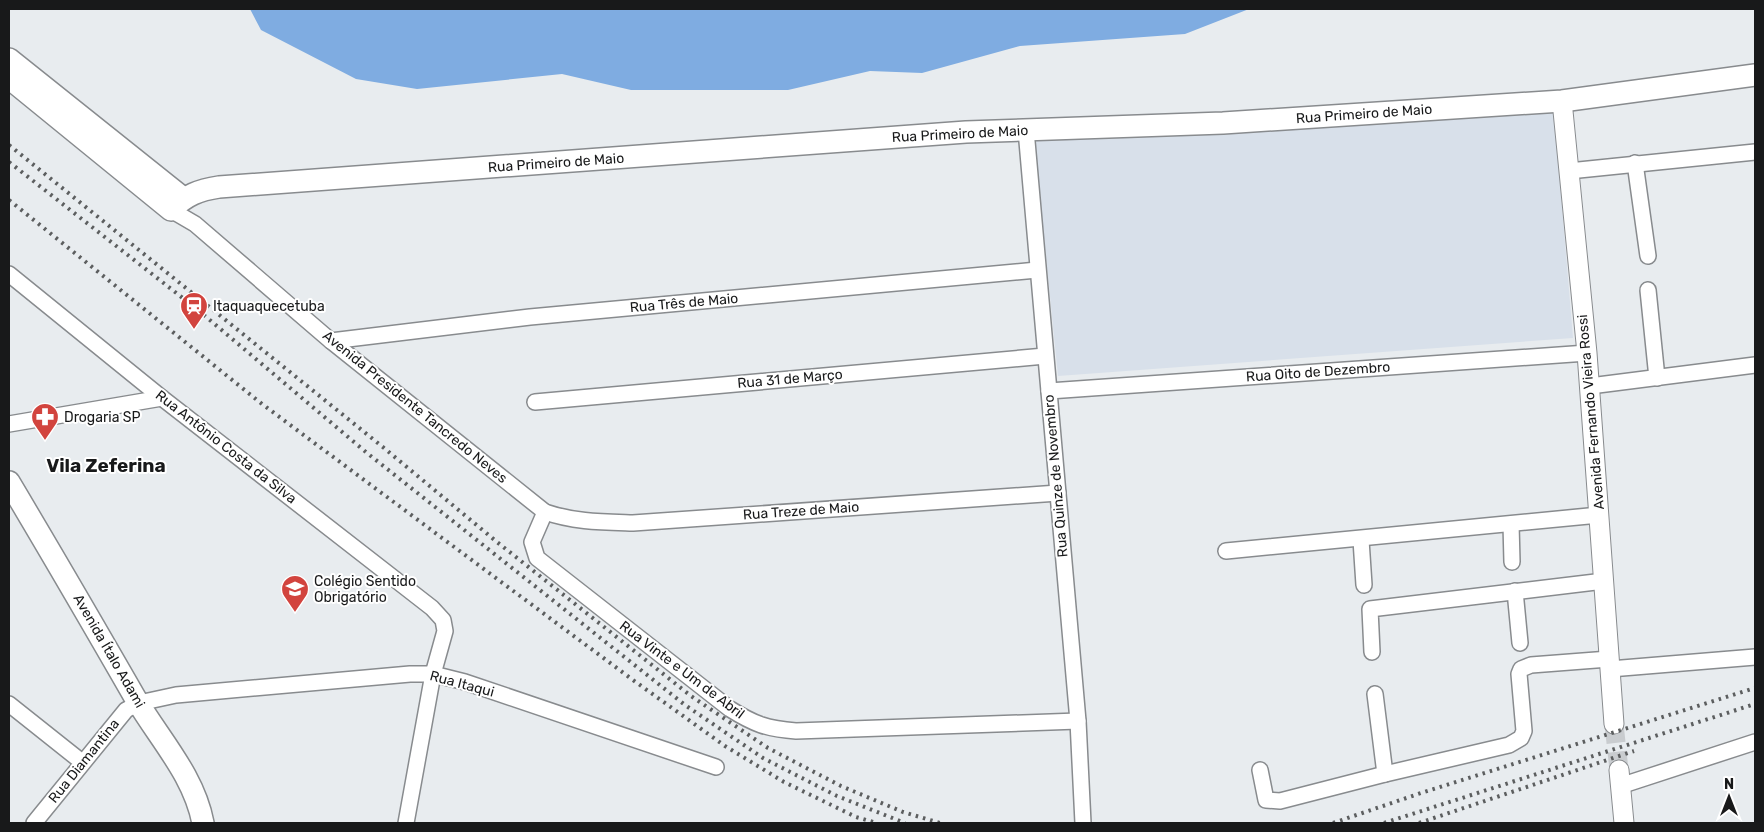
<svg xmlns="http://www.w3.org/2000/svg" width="1764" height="832" viewBox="0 0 1764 832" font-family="Rubik,sans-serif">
  <rect width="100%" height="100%" fill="#e8ecef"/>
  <path fill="#d8e0ea" d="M1554 110 1573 338 1058 376 1034 137Z"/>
  <path fill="#7face1" d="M250 9H1249L1185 34 1020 46 922 73 870 71 788 90H631L562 74 417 89 356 79 261 30Z"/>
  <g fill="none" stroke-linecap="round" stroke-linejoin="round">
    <path stroke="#c9cccf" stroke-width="19" stroke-dasharray="19 9" stroke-linecap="butt" d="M1614 724 1619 770"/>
    <defs>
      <g id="minor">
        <path d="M1026 130 1078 721 1083 823"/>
        <path d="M1635 163 1648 256"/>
        <path d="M1569 171 1755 152"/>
        <path d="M171 210 195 224 331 341 545 512C574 522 602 522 633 523L1058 493"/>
        <path d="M9 274 162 398 432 608 443 620 445 631 433 674 406 823"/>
        <path d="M1648 290 1657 378"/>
        <path d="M331 341 530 317 1037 270"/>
        <path d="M1590 386 1755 365"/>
        <path d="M1049 391 1587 353"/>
        <path d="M535 402 1045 356"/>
        <path d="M9 424 162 398"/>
        <path d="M545 512 532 542 537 558 730 709C754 724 767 729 796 731L1078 721"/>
        <path d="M1511 524 1512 562"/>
        <path d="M1361 540 1364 585"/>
        <path d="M1226 551 1599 515"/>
        <path d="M1515 591 1520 643"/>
        <path d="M1372 652 1370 609 1604 581"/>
        <path d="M1610 669 1755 657"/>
        <path d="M1375 694 1385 774"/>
        <path d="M9 704 82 762"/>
        <path d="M1260 770 1266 800 1280 801 1385 774 1509 745 1521 738 1524 731 1519 674 1521 669 1531 665 1609 659"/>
        <path d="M1620 786 1755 742"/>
        <path d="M34 823 126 710 139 703 176 695 410 674H433L465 682 716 767"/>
      </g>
      <g id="tertiary">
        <path d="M1562 101 1587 353 1614 724"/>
        <path d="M1619 770 1624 823"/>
      </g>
      <g id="secondary">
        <path d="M9 59 183 198"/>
        <path d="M9 78 171 210C186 195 199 190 219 187L966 132 1223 123 1562 101 1755 75"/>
        <path d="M9 482C52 554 95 628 137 701 161 741 194 776 203 823"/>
      </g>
    </defs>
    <use href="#minor" stroke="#888b8e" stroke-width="18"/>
    <use href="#tertiary" stroke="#888b8e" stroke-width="21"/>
    <use href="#secondary" stroke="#888b8e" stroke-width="24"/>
    <use href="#minor" stroke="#fff" stroke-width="15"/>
    <use href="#tertiary" stroke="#fff" stroke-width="19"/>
    <use href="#secondary" stroke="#fff" stroke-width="21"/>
    <g stroke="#5c5e5f" stroke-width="4" stroke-dasharray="2.5 5" stroke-linecap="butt">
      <path d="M9 145 384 448 497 542 691 696 768 748 841 786 903 812 940 823"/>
      <path d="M9 162 198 310 367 453 685 705 763 758 837 796 905 823"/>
      <path d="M9 200 262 404 633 680 725 746 784 782 856 817 877 823"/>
      <path d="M1333 823 1421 793 1755 688"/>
      <path d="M1384 823 1755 704"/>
      <path d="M1419 823 1634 751"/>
    </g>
  </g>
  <defs>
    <symbol id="station-pin" viewBox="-11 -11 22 30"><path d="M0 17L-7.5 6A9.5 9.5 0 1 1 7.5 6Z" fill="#d2443e" stroke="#fff"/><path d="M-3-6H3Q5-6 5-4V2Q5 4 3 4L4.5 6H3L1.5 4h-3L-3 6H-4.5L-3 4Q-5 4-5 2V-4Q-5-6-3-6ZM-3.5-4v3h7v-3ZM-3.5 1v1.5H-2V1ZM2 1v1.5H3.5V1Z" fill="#fff"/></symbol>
    <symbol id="pharmacy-pin" viewBox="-11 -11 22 30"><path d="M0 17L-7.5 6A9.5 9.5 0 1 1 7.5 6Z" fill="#d2443e" stroke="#fff"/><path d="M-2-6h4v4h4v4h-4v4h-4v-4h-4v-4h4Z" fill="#fff"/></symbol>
    <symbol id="school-pin" viewBox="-11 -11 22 30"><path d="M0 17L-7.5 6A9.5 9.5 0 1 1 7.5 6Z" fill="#d2443e" stroke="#fff"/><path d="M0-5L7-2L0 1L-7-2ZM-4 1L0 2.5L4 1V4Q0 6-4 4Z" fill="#fff"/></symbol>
  </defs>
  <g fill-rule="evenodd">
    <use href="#station-pin" x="178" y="290" width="32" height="43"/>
    <use href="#pharmacy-pin" x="29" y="401" width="32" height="43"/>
    <use href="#school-pin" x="279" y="573" width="32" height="43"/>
  </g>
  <g text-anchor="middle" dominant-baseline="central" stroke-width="4" stroke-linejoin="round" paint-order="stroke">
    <g font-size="14" fill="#18191a" stroke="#fff">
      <text transform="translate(1364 114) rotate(-4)">Rua Primeiro de Maio</text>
      <text transform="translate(960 134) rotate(-3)">Rua Primeiro de Maio</text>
      <text transform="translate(556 163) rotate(-4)">Rua Primeiro de Maio</text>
      <text transform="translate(684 303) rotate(-5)">Rua Três de Maio</text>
      <text transform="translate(1318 372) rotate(-4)">Rua Oito de Dezembro</text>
      <text transform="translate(790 379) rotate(-5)">Rua 31 de Março</text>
      <text transform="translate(415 407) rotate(39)">Avenida Presidente Tancredo Neves</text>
      <text transform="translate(1591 412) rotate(-95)">Avenida Fernando Vieira Rossi</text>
      <text transform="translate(226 447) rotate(38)">Rua Antônio Costa da Silva</text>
      <text transform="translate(1056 476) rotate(-95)">Rua Quinze de Novembro</text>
      <text transform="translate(801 511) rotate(-4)">Rua Treze de Maio</text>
      <text transform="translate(109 651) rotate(60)">Avenida Ítalo Adami</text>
      <text transform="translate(682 670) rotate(37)">Rua Vinte e Um de Abril</text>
      <text transform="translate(462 684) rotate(15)">Rua Itaqui</text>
      <text transform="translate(84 761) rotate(-51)">Rua Diamantina</text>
    </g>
    <g font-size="14" fill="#18191a" stroke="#fff" text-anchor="start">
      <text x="213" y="306">Itaquaquecetuba</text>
      <text x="64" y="417">Drogaria SP</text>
      <text x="314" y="581">Colégio Sentido<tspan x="314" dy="16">Obrigatório</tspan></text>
    </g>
    <g font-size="19" font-weight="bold" fill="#18191a" stroke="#fff">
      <text x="106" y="465">Vila Zeferina</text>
    </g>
  </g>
  <rect width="1764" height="832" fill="none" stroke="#18191a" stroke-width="20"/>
  <g transform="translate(1729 797)" stroke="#ffffff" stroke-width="4" paint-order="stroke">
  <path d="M0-4L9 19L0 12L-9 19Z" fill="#18191a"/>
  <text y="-8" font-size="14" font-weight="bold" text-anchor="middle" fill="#18191a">N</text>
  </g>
</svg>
